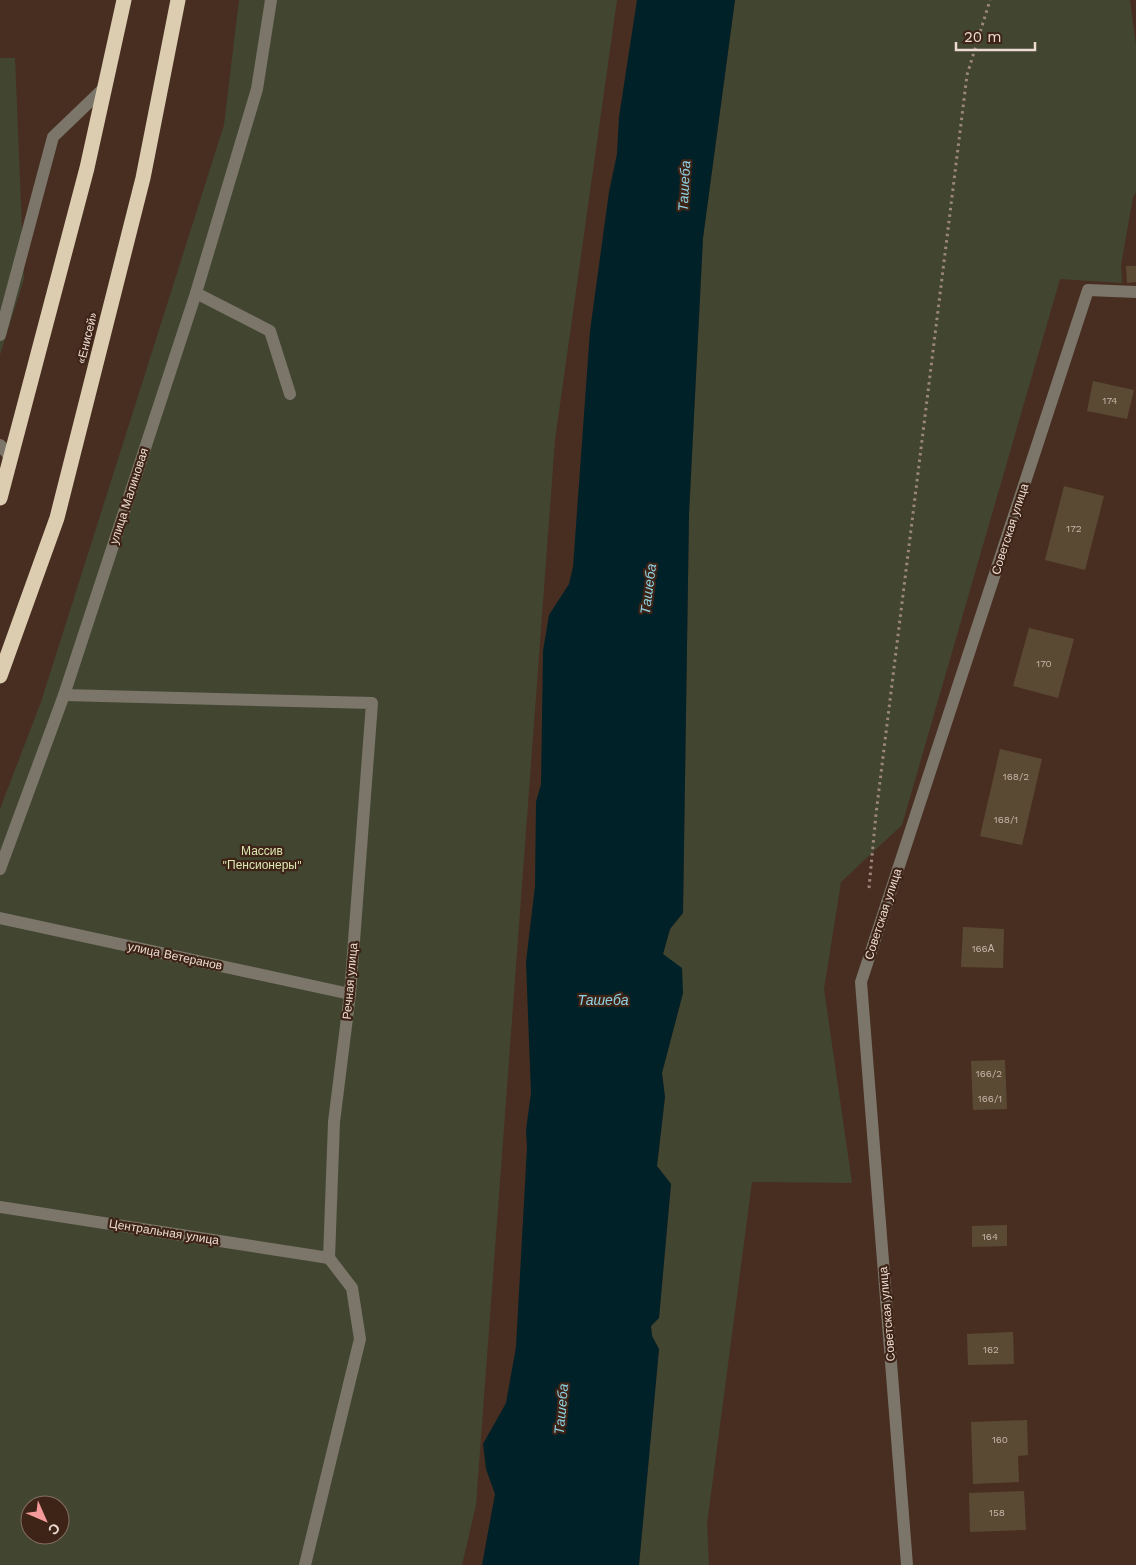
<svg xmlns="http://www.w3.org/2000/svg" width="1136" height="1565" viewBox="0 0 1136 1565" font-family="'Work Sans',sans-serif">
  <rect width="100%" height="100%" fill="#482e21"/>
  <g fill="#424631" fill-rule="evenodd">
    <path d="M239 0H617L555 440 476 1505 462 1565H0V809L41 702 224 125ZM30 1505H60V1535H30Z"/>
    <path d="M735 0H1130L1136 45V192L1133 197 1121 265 1122 283 1060 279 902 825 841 882 824 989 852 1183 752 1182 707 1524 709 1565H639L659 1349 652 1336 651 1326 659 1318 671 1184 657 1166 665 1097 662 1073 683 993 663 954 670 929 683 913 689 514 703 238Z"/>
    <path d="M0 58H15L24 279 0 355Z"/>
  </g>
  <path fill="#002128" d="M637 0H735L703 238 689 514 683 913 670 929 663 954 682 968 683 993 662 1073 665 1097 657 1166 671 1184 659 1318 651 1326 652 1336 659 1349 639 1565H482L495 1494 486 1469 483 1444 506 1403 516 1347 527 1147 526 1130 531 1093 526 962 535 886 536 802 541 784 543 651 549 615 569 584 573 567 590 331 609 192 617 154 619 117Z"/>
  <g fill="#5b4a33">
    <path d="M1126 266H1136V282L1127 283Z"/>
    <path d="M1093 381 1134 390 1127 419 1087 411Z"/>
    <path d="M1064 486 1104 496 1085 570 1045 560Z"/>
    <path d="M1029 628 1074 639 1058 698 1013 686Z"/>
    <path d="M1000 749 1042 759 1022 845 980 836Z"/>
    <path d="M963 927 1004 929 1003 968 961 967Z"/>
    <path d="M1005 1060 1007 1109 973 1110 971 1061Z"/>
    <path d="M1007 1225V1246L972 1247V1226Z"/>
    <path d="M1013 1332 1014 1364 968 1365 967 1334Z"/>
    <path d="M1027 1420 1028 1455 1018 1456 1019 1482 973 1484 971 1422Z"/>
    <path d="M1024 1491 1026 1530 970 1532 969 1493Z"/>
  </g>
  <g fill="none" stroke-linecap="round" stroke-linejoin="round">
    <path stroke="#9d877d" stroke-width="3" stroke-dasharray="2.5 4" stroke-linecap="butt" d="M869 888 876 814 967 75 990 0"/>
    <g stroke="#7b756a" stroke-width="12">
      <path d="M271 0 257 89 196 293 64 695 372 703 350 994 334 1122 329 1258"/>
      <path d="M196 293 270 331 290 394"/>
      <path d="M0 335 53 137 105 87"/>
      <path d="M0 445 11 458"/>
      <path d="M0 869 64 695"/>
      <path d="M0 918 350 994"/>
      <path d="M0 1207 329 1258"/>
      <path d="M305 1565 360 1339 352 1288 329 1258"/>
      <path d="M907 1565 861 982 1088 290 1136 292"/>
    </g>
    <g stroke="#dccdb1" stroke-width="15">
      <path d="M0 498 87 168 124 0"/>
      <path d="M0 676 57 518 143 178 178 0"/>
    </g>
  </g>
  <g text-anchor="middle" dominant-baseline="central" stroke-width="4.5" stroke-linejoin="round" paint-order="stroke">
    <g font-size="10" fill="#c8b7ab">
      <text x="1110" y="400">174</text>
      <text x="1074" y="528">172</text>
      <text x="1044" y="663">170</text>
      <text x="1016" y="776">168/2</text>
      <text x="1006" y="819">168/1</text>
      <text x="983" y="948">166А</text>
      <text x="989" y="1073">166/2</text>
      <text x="990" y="1098">166/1</text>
      <text x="990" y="1236">164</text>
      <text x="991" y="1349">162</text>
      <text x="1000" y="1439">160</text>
      <text x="997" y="1512">158</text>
    </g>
    <g font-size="12" fill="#eddbd3" stroke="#3d2417">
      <text transform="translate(87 338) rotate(-76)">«Енисей»</text>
      <text transform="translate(129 496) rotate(-72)">улица Малиновая</text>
      <text transform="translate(1010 529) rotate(-72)">Советская улица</text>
      <text transform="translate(883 914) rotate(-72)">Советская улица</text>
      <text transform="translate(175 956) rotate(12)">улица Ветеранов</text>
      <text transform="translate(350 981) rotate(-85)">Речная улица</text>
      <text transform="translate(164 1232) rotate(9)">Центральная улица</text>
      <text transform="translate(887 1314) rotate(-95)">Советская улица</text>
    </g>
    <g font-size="12" fill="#dde7b2" stroke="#3d2417">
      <text x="262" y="851">Массив<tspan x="262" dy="14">"Пенсионеры"</tspan></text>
    </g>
    <g font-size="14" font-style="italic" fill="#8fd2e3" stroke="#3d2417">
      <text transform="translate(684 186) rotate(-87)">Ташеба</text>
      <text transform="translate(648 589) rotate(-83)">Ташеба</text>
      <text x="603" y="1000">Ташеба</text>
      <text transform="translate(561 1409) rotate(-85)">Ташеба</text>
    </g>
  </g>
  <g transform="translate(45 1520) rotate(135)"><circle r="24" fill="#3d2417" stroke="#836d62"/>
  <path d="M0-4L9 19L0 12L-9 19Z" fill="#f59b9b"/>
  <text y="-8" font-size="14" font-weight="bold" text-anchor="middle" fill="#eddbd3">С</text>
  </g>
  <path d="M956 42v8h79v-8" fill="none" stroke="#eddbd3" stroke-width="2.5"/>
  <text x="964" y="42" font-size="15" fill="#eddbd3" stroke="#3d2417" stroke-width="4" paint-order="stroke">20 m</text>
</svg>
